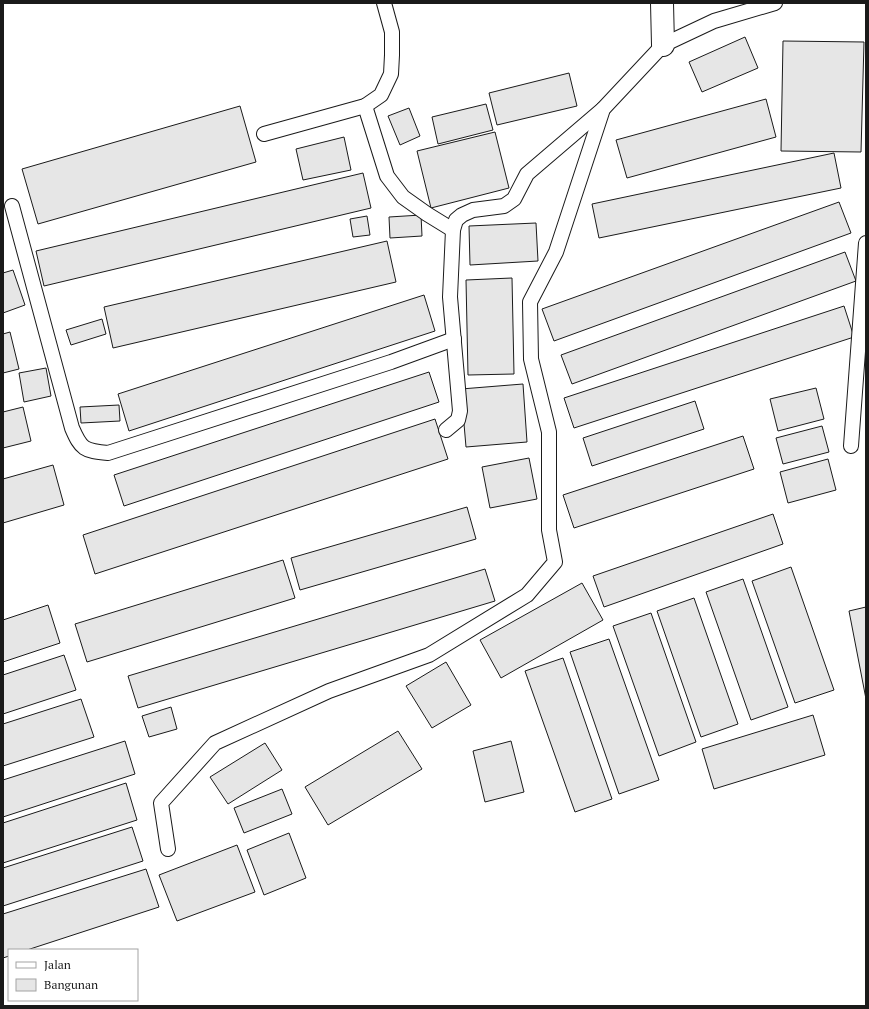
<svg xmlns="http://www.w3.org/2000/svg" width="869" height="1009" viewBox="0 0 869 1009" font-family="'PT Serif',serif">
  <rect width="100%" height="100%" fill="#fff"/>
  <g fill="#e6e6e6" stroke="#1a1a1a">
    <path d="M745 37 758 68 702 92 689 62Z"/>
    <path d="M783 41 864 42 861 152 781 151Z"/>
    <path d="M569 73 577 106 497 125 489 93Z"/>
    <path d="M766 99 776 137 627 178 616 140Z"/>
    <path d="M486 104 493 130 438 144 432 117Z"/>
    <path d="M240 106 256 162 38 224 22 169Z"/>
    <path d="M409 108 420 136 400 145 388 116Z"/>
    <path d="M495 132 509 188 431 208 417 151Z"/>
    <path d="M344 137 351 170 303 180 296 149Z"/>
    <path d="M834 153 841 188 599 238 592 204Z"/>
    <path d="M363 173 371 208 44 286 36 251Z"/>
    <path d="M839 202 851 233 554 341 542 309Z"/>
    <path d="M421 215 422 236 390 238 389 217Z"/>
    <path d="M367 216 370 235 353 237 350 219Z"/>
    <path d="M536 223 538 261 470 265 469 226Z"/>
    <path d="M387 241 396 282 113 348 104 307Z"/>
    <path d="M845 252 856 281 572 384 561 355Z"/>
    <path d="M13 270 25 305 3 313V273Z"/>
    <path d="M512 278 514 374 468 375 466 280Z"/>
    <path d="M424 295 435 331 129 431 118 394Z"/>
    <path d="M844 306 854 337 574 428 564 398Z"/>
    <path d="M102 319 106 334 71 345 66 330Z"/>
    <path d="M10 332 19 369 3 373V334Z"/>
    <path d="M46 368 51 396 24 402 19 373Z"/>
    <path d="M429 372 439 402 124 506 114 475Z"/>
    <path d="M523 384 527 442 466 447 461 389Z"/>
    <path d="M816 388 824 419 778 431 770 399Z"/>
    <path d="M695 401 704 429 592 466 583 438Z"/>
    <path d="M119 405 120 421 81 423 80 407Z"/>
    <path d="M23 407 31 441 3 448V412Z"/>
    <path d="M435 419 448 459 95 574 83 535Z"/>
    <path d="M822 426 829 452 783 464 776 438Z"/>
    <path d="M743 436 754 469 574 528 563 495Z"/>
    <path d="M529 458 537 499 490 508 482 467Z"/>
    <path d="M828 459 836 490 788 503 780 472Z"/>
    <path d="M53 465 64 505 3 523V479Z"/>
    <path d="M467 507 476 539 300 590 291 558Z"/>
    <path d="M773 514 783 544 604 607 593 576Z"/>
    <path d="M283 560 295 598 87 662 75 624Z"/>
    <path d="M791 567 834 690 795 703 752 581Z"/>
    <path d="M485 569 495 601 138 708 128 676Z"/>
    <path d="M743 579 788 707 751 720 706 592Z"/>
    <path d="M582 583 603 620 501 678 480 640Z"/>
    <path d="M694 598 738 724 701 737 657 611Z"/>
    <path d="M48 605 60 643 3 662V620Z"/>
    <path d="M866 607V699L849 611Z"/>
    <path d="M651 613 696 742 659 756 613 626Z"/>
    <path d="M609 639 659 780 619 794 570 652Z"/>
    <path d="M64 655 76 690 3 714V675Z"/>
    <path d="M563 658 612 799 575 812 525 671Z"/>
    <path d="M446 662 471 705 432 728 406 686Z"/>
    <path d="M81 699 94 737 3 766V724Z"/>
    <path d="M171 707 177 729 149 737 142 716Z"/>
    <path d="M813 715 825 755 714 789 702 749Z"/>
    <path d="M398 731 422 769 328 825 305 787Z"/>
    <path d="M125 741 135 774 3 817V780Z"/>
    <path d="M511 741 524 792 485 802 473 751Z"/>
    <path d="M265 743 282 770 228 804 210 777Z"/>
    <path d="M126 783 137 820 3 863V823Z"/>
    <path d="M282 789 292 814 244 833 234 808Z"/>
    <path d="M132 827 143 861 3 906V868Z"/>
    <path d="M289 833 306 878 264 895 247 850Z"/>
    <path d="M237 845 255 892 177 921 159 875Z"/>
    <path d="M146 869 159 907 27 950H9V956L3 958V914Z"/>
  </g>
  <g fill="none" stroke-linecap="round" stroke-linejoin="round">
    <defs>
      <g id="lane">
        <path d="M365 106 387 176 403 197 427 214 453 230"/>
        <path d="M264 134 365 106 381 95 391 74 392 55V32L384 3"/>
        <path d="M12 206 72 428C81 449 84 451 108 453L391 362 454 339"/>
        <path d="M446 430 458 420 460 411 450 297 453 230 456 220 462 215 473 210 504 206 514 199 527 174 603 109"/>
        <path d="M851 446 866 243"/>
        <path d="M168 849 161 803 215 743 329 691 429 655 527 595 555 562 549 530V432L531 359 530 302 556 252 603 109 663 45 714 21 775 3"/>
      </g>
      <path id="street" d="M662 3 663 45"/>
    </defs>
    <use href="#lane" stroke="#1a1a1a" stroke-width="16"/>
    <use href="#street" stroke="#1a1a1a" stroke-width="24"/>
    <use href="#lane" stroke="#fff" stroke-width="14"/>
    <use href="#street" stroke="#fff" stroke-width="22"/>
  </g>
  <rect width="869" height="1009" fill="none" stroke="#1a1a1a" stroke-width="8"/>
  <rect x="8" y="949" width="130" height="52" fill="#ffffff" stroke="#a3a3a3"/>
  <rect x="16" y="962" width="20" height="6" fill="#ffffff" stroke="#a3a3a3"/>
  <text x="44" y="969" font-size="12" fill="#1a1a1a">Jalan</text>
  <rect x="16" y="979" width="20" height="12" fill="#e6e6e6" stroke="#a3a3a3"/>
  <text x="44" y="989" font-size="12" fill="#1a1a1a">Bangunan</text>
</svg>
